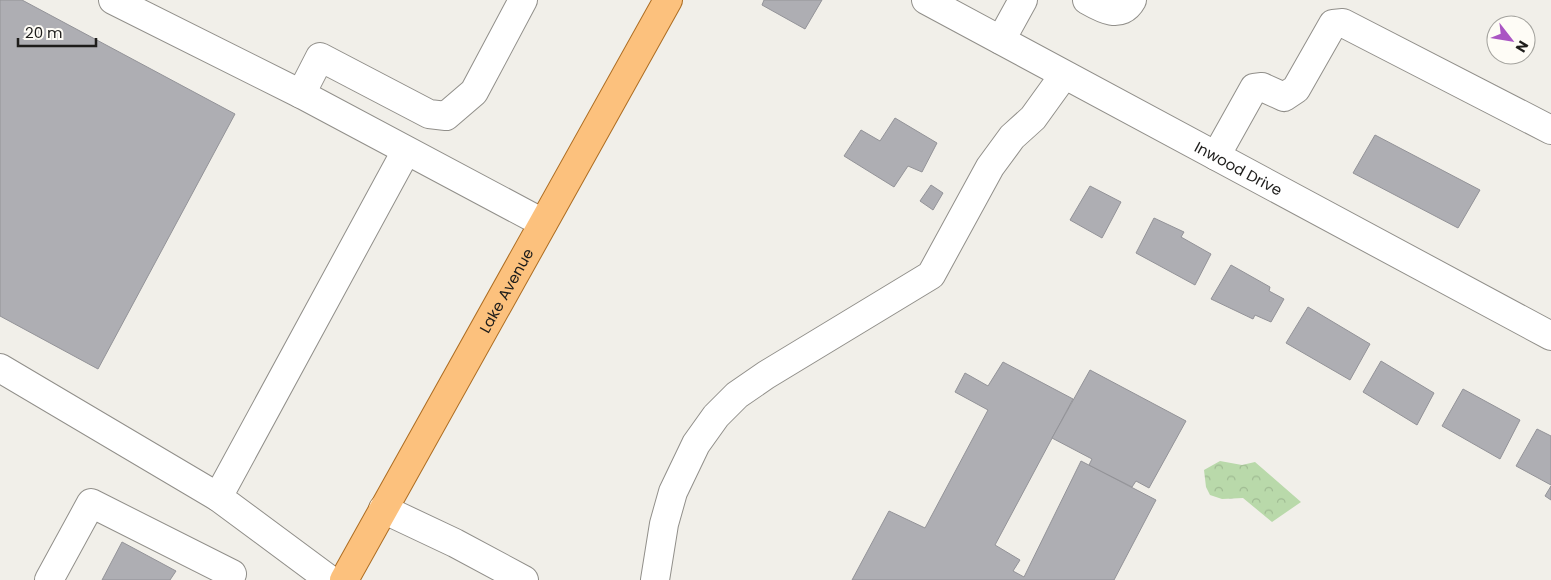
<svg xmlns="http://www.w3.org/2000/svg" width="1551" height="580" viewBox="0 0 1551 580" font-family="Poppins,sans-serif">
  <defs>
    <pattern id="forest-crowns" width="20" height="18" patternUnits="userSpaceOnUse" patternTransform="scale(1.25)"><rect width="20" height="18" fill="#b9d9aa"/><path d="M2 6a3 3 0 1 1 6 0M12 15a3 3 0 1 1 6 0" fill="none" stroke="#9fba92"/></pattern>
  </defs>
  <rect width="100%" height="100%" fill="#f1efe9"/>
  <path fill="url(#forest-crowns)" d="M1220 461 1242 465 1255 462 1301 502 1272 522 1243 498 1222 499 1210 495 1206 487 1204 470Z"/>
  <g fill="#aeaeb3" stroke="#939398">
    <path d="M0 0H22L235 114 98 369 0 316Z"/>
    <path d="M764 0H822L805 29 762 5Z"/>
    <path d="M895 118 937 143 922 172 908 166 894 187 844 156 861 130 880 141Z"/>
    <path d="M1375 135 1480 190 1458 228 1353 173Z"/>
    <path d="M931 185 943 193 933 210 920 201Z"/>
    <path d="M1090 186 1121 202 1102 238 1070 220Z"/>
    <path d="M1154 218 1184 232 1181 237 1211 254 1195 285 1136 253Z"/>
    <path d="M1231 265 1270 287 1269 291 1284 299 1271 322 1255 315 1253 319 1211 299Z"/>
    <path d="M1308 307 1370 344 1350 380 1286 343Z"/>
    <path d="M1381 361 1434 393 1417 425 1363 392Z"/>
    <path d="M1003 362 1073 399 995 545 1020 560 1013 571 1024 577 1081 461 1156 500 1114 580H852L889 511 925 528 988 410 955 392 965 373 988 386Z"/>
    <path d="M1090 370 1186 421 1149 488 1136 481 1132 487 1089 465 1092 459 1052 438Z"/>
    <path d="M1463 389 1520 420 1500 459 1442 426Z"/>
    <path d="M1537 429 1551 436V485L1516 466Z"/>
    <path d="M1551 486V500L1545 496Z"/>
    <path d="M122 542 176 571 170 580H102Z"/>
  </g>
  <g fill="none" stroke-linecap="round" stroke-linejoin="round">
    <defs>
      <g id="minor">
        <path d="M113 0 301 94 543 223"/>
        <path id="s1" d="M926 0 1551 336"/>
        <path d="M1087 0C1101 8 1121 20 1132 0"/>
        <path d="M1001 40 1023 0"/>
        <path d="M301 94 320 57 429 114 446 116 474 92 523 0"/>
        <path d="M1216 156 1254 88 1262 87 1284 97 1296 89 1333 24 1343 23 1551 130"/>
        <path d="M0 368 218 497"/>
        <path d="M383 509 455 543 524 580"/>
        <path d="M49 580 91 503 232 574 229 580"/>
        <path d="M330 580 218 497 406 151"/>
        <path d="M655 580 664 524 673 492 696 444 716 416 737 395 766 375 931 275 990 167 1012 137 1033 118 1064 75"/>
      </g>
      <g id="major">
        <path id="s2" d="M344 580 668 0"/>
      </g>
    </defs>
    <use href="#minor" stroke="#918f8a" stroke-width="30"/>
    <use href="#major" stroke="#ad6d22" stroke-width="30"/>
    <use href="#minor" stroke="#fff" stroke-width="28"/>
    <use href="#major" stroke="#fcc17d" stroke-width="28"/>
  </g>
  <g text-anchor="middle" dominant-baseline="central" stroke-width="4" stroke-linejoin="round" paint-order="stroke">
    <g font-size="15" fill="#1e1d1b" stroke="#fefcf6">
      <text stroke="none"><textPath href="#s1" startOffset="355">Inwood Drive</textPath></text>
      <text stroke="none"><textPath href="#s2" startOffset="332">Lake Avenue</textPath></text>
    </g>
  </g>
  <g transform="translate(1511 40) rotate(121)"><circle r="24" fill="#fefcf6" stroke="#a4a39e"/>
  <path d="M0-4L9 19L0 12L-9 19Z" fill="#aa55c3"/>
  <text y="-8" font-size="14" font-weight="bold" text-anchor="middle" fill="#1e1d1b">N</text>
  </g>
  <path d="M18 38v8h78v-8" fill="none" stroke="#1e1d1b" stroke-width="2.5"/>
  <text x="25" y="38" font-size="15" fill="#1e1d1b" stroke="#fefcf6" stroke-width="4" paint-order="stroke">20 m</text>
</svg>
